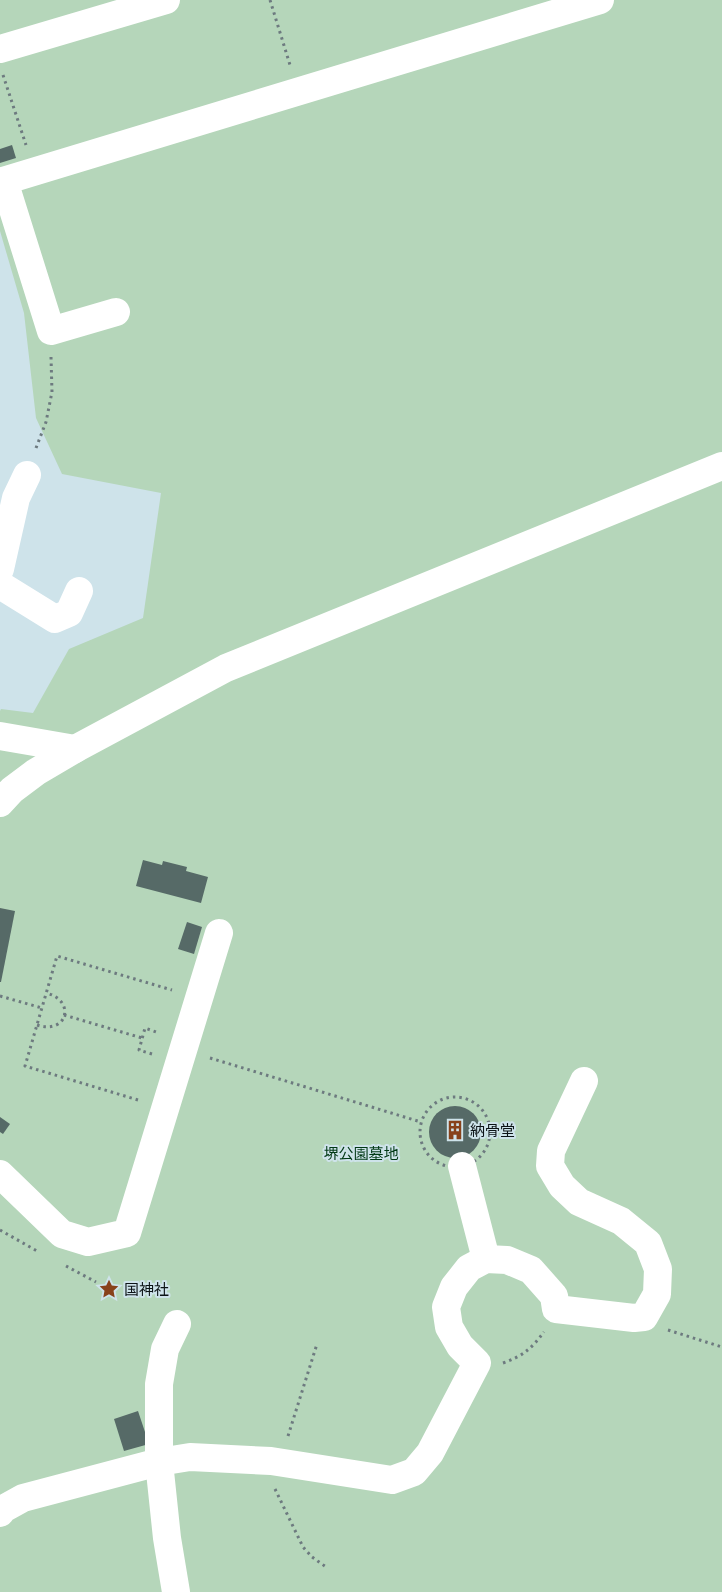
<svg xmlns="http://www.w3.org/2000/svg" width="722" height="1592" viewBox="0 0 722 1592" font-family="'Noto Sans','Noto Sans JP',sans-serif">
  <rect width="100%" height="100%" fill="#cee3ea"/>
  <path fill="#b5d6ba" d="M0 0H722V1592H0V711L1 709 33 713 69 649 143 618 161 493 62 474 36 418 24 313 0 231Z"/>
  <g fill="#566a67">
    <path d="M12 145 16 158 0 163V149Z"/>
    <path d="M143 860 162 865 163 861 187 867 186 871 208 877 201 903 136 886Z"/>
    <path d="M0 908 15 911 1 982H0Z"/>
    <path d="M187 922 202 927 194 954 178 949Z"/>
    <circle cx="455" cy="1132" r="26"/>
    <path d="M0 1117 10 1124 3 1134 0 1132Z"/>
    <path d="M138 1411 149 1444 124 1451 114 1419Z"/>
  </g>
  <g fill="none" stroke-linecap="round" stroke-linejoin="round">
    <g stroke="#6d7a7f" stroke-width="3" stroke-dasharray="2.5 4" stroke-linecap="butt">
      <path d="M270 0 290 65"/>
      <path d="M3 75 26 145"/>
      <path d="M36 448 46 422 52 392 51 357"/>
      <path d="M0 996 42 1008"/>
      <path d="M64 1015 142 1038"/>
      <path d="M37 1025C68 1035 76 1000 46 993"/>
      <path d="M152 1054 139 1050 145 1028 159 1033"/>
      <path d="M210 1058 421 1122"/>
      <circle cx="455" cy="1132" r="35"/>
      <path d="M138 1100 25 1066 57 956 172 990"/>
      <path d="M0 1230 37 1251"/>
      <path d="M66 1266 96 1282"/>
      <path d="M668 1330 722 1347"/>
      <path d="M503 1363C523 1356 531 1349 544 1332"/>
      <path d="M288 1436 317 1344"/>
      <path d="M275 1489 303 1547 312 1557 326 1567"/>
    </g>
    <g stroke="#fff" stroke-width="28">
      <path d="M0 49 166 0"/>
      <path d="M4 181 51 331 116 312"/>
      <path d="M0 182 600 0"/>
      <path d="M0 569 16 498 27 475"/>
      <path d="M0 585 55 619 69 613 79 591"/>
      <path d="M0 736 75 749"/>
      <path d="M0 803 12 790 36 772 75 749 226 668 722 466"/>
      <path d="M462 1166 486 1259"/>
      <path d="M0 1174 62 1234 88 1242 127 1233 219 933"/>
      <path d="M0 1513 3 1509 23 1498 159 1462 190 1457 271 1461 392 1480 414 1472 430 1453 477 1363 460 1346 449 1327 446 1307 454 1287 469 1268 486 1259 507 1260 531 1270 554 1296 556 1309 634 1318 644 1317 657 1294 658 1269 648 1243 621 1221 579 1202 562 1186 550 1166 551 1151 584 1081"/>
      <path d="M176 1592 167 1538 159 1462V1384L165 1349 177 1324"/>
    </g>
  </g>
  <defs>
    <symbol id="building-bare" viewBox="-9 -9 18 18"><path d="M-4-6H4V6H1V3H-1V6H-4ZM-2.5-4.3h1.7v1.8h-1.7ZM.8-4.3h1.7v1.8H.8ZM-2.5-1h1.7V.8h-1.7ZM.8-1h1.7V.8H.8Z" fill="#88421b" stroke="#cee3ea" stroke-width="2.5" paint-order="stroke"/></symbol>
    <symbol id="sight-bare" viewBox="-9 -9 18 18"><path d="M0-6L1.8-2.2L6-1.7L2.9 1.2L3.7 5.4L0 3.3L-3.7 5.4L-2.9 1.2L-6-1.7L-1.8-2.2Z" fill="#88421b" stroke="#cee3ea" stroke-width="2.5" paint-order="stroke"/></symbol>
  </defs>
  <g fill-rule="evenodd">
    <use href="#building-bare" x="441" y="1116" width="28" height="28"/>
    <use href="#sight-bare" x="95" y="1275" width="28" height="28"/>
  </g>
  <g text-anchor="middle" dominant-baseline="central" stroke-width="4" stroke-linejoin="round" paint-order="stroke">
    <g font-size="15" fill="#0c1316" stroke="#cee3ea" text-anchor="start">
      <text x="470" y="1130">納骨堂</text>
      <text x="124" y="1289">国神社</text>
    </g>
    <g font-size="15" fill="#003814" stroke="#cee3ea">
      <text x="361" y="1153">堺公園墓地</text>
    </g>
  </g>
</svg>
